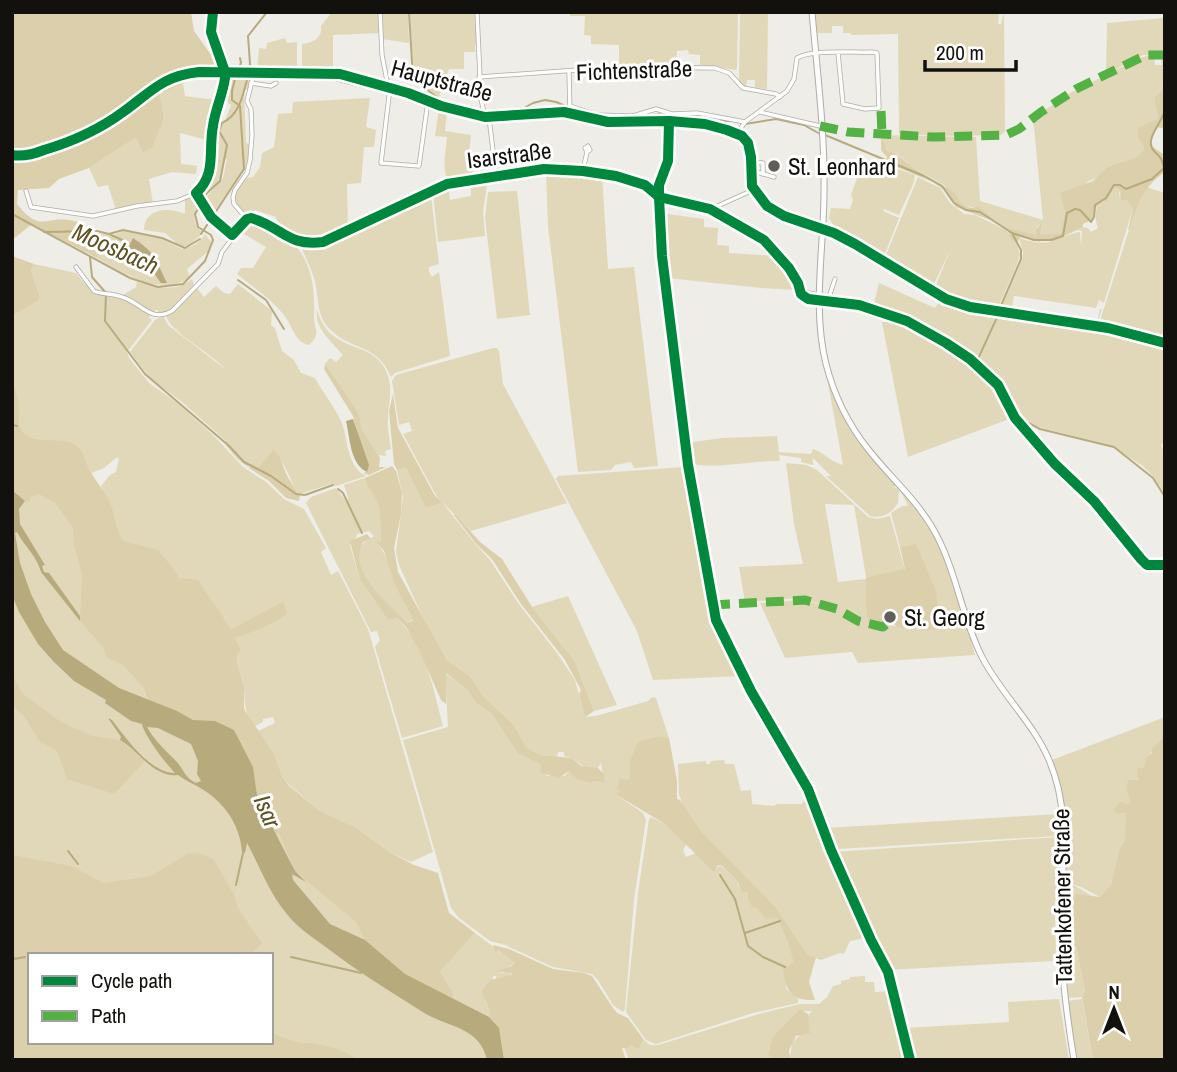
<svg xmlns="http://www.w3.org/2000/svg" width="1177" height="1072" viewBox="0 0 1177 1072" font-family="'Archivo Narrow',sans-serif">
  <rect width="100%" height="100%" fill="#eeede7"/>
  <g fill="#e1d8b9" fill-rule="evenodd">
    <path d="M332 12H379L380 33 333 35V72L302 71V44C312 43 323 38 321 26Z"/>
    <path d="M381 12H408L409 43 382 39Z"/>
    <path d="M410 12H476L477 44 475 45V52H464V69H449L439 97 416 82 414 77Z"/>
    <path d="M570 12H738L737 67 736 70 700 65V55L689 54 688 50 677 51 676 64H619V45L591 44V36L584 35 585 16H570Z"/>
    <path d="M740 12H768L767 89 755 88V80H747L746 87 739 82Z"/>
    <path d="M814 12H999L998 24H1001L1004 12 1005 132 1001 135 941 136 899 134 898 34 851 35V33H843V26H832V33H817Z"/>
    <path d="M1165 18V55H1143L1106 74 1107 23Z"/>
    <path d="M285 38 287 43 297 42V70L257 71 259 48 266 49 267 43Z"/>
    <path d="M1154 55 1155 65H1162L1161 56H1165V76L1162 77 1163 90 1154 97 1158 119 1138 139 1144 146 1143 151 1136 157 1107 167 1098 177 1087 182 1065 211 1061 234 1059 235H1040L1043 221 1037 227V235L1007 229 975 208 964 205 944 185 913 168 896 153 886 150 884 143 881 141 880 135 976 137 980 201 1043 220 1033 118 1070 93 1142 57Z"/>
    <path d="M230 75 251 77 248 89 244 90 246 143 249 144 247 171 243 170 211 216 203 201 223 178 227 159H225L218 182 201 199 199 195C210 172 214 172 213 144H218L214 143C214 132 214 124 225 121L231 105 228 103V100L222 98Z"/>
    <path d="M183 83 185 96 217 100 218 102 211 141 180 133 181 164 197 166 196 174 172 172 149 179 153 203 116 210 108 185 98 187 89 168 164 118 160 94Z"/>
    <path d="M370 98 366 127 376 130 374 147H364L361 183 347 184 348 229C320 243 309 248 280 231L276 217 255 210 249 215 242 211 234 202 236 192 247 178 253 177 260 167 262 153 274 147 278 114 292 113 293 102Z"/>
    <path d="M439 108 447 111 445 131 471 135 469 152 472 153 473 177 449 182C441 169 446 152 447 137L435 136Z"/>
    <path d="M877 162 915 175 914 182 899 215 884 209 883 211 899 218 884 256 838 232 829 218 831 208 850 209 853 200 851 195 857 178 854 177 856 168 866 169Z"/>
    <path d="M546 170 602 175 608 269 634 267 658 466 634 468 631 462 615 465 611 470 578 472 548 226Z"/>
    <path d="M918 177 940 188 950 203 964 214 975 215 1006 230 1017 243 1020 255 1016 267 997 310C974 306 954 301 934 290L951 248 933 286 886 255Z"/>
    <path d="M488 178 483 212 485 236 438 242 433 192 448 185 450 200 471 196V180Z"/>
    <path d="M1114 187 1120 190 1119 195 1131 202 1133 208 1104 303 1099 300 1096 308 1014 296 1011 311 1097 324 1100 309H1102L1097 324 1003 311 1001 308 1022 260 1023 252 1019 238C1054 249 1050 238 1080 232L1081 246 1082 231 1077 230 1083 227 1088 228 1091 232 1098 228C1094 217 1095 211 1100 200L1107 201Z"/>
    <path d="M1146 187 1165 193V341L1099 324 1136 208Z"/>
    <path d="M517 191 530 315 497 319 485 218 488 192Z"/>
    <path d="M428 194 431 196 439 264 429 267V272L432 277 439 272 450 356 395 373 391 377C375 340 349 353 326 325 316 311 319 293 314 278 311 267 305 258 302 248L304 245 331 241Z"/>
    <path d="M195 196 199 202C192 214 192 224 203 233L188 246H180L165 233 144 230C145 207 169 207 185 214V199Z"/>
    <path d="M660 213 704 219V227L718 228 717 245 729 246V253L777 256 792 276 798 290 761 288 668 278 666 275Z"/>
    <path d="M252 220C302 236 316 266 314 316 314 332 322 332 309 345 295 343 292 325 284 315 271 299 253 287 237 274L241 268H253L266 247 239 231 248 221Z"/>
    <path d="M123 231 159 238 182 249C191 248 202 241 205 234L212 243 210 250 187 269 190 277C161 298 124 273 97 258L96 233 114 235Z"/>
    <path d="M34 264 76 273C95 298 96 289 121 298 131 301 141 309 150 314L149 318 152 320 127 352 129 358 149 383 176 402 213 435 243 467 266 482 284 499 304 509 326 548 321 552 331 575 338 571 368 629 433 852 411 862 391 853 355 827 320 811 281 778 443 979 440 972 475 933 515 963 499 973 508 972 513 976 496 979V976H493V979L490 980 485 1002 490 1007 625 1060H12V427L19 426 20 410 12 378V316L38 301 40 296 31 271ZM116 458H119L116 472 110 475 101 486 110 504 118 531 91 473 104 468ZM283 603 288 613C274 626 253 632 235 638L239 653 237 655C237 665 241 674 243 684 247 703 241 708 255 726L263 722V719L273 717 275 723 258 731 274 754V759L242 717 231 629ZM30 955H271V1042H30Z"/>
    <path d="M192 279 194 285C182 296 176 312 158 314V310H156L154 313 123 295 136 287 137 282C156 287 175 293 192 279Z"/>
    <path d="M879 283 935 308 942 298 997 313 978 360 975 363C945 337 911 320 873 308Z"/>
    <path d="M238 284 272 311 271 325 275 328 282 351 294 360 301 373 315 378C323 393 334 406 341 421 348 436 346 467 366 476L336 486 331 484 300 494 297 493C290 478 285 462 272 450L259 469 248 466 249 468 237 459 225 444 226 441 181 401 156 383 146 373 130 352 155 320 163 316 168 325 225 369C213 354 168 331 166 315L195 286 204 297 216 286 224 293 230 294Z"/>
    <path d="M317 309C328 354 370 339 385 369 394 386 389 399 388 416 387 427 389 438 391 449L385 451 386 456 378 455 362 430 360 418 355 407 325 364 330 358 336 362 343 355C331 341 314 328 317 309Z"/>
    <path d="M999 314 1002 316V314L1014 316V319L1016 316 1039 320 1040 323 1041 321 1069 325 1070 327 1071 325 1110 330V332L1112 330 1165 344V441L1161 445 1165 455V494L1152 475 1143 466 1110 445 1042 428 1023 420 1005 390 995 378 994 371H987L981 365V356Z"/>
    <path d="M895 317 923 330 949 347 948 353 958 360 960 354C981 372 1008 390 1012 418L908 457 882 322H893Z"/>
    <path d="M493 348H497L499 351 503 384 567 503 471 531 437 497 403 434 412 431 409 422 399 425 392 381 396 375Z"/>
    <path d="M826 372C841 418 863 447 895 483V488L899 489 898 503C892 513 882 519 870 516L826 476H831L813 458V465L801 462V458L779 455 780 461C754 460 711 470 689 463L686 443 722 438 777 436 779 452 811 454 813 449C823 452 831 462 843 465Z"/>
    <path d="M786 463 806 465 817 470 868 517 877 519 890 516 905 570 866 577 854 505 825 504 838 582 866 579V608L868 623C893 627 915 627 940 628L938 611 916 545 900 547 891 513 902 506H908L901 491 911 499 932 531 942 552 962 609 975 655 858 663 852 652 785 658 760 603 802 600 835 608 798 598 745 602 739 567 803 564 794 524Z"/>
    <path d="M684 467 688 468 715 623 742 676 653 680 637 631 556 479 558 476Z"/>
    <path d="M406 468 426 508 443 503 445 506 477 546 490 560 518 603 557 653 575 680 585 717 596 716 648 701 652 697 656 698 669 738 660 736 630 760V778L620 793 615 794 643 813 646 820 634 900 625 1009 623 1012 613 1005 598 980 592 974 553 967 505 945 490 941 459 918 451 908 403 740 448 727 445 673 467 690 476 703 492 714 518 754 540 764 541 770 547 776H565L569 771 601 783 603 775 601 763 598 768 584 767 572 758 564 756V752H558L557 757 540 755 526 747 514 725 483 696 470 676 447 662 431 635 399 565 396 552 403 497 397 470Z"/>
    <path d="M365 478C367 488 375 494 378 504 381 515 380 530 381 541L377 543C394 564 397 595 413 619L407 623C392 609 348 571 361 546 364 541 370 540 374 536L369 531 357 534 355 540 349 542 360 580 388 620 397 618C426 648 433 687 443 726L402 738 375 647 380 640 377 631 371 632 306 503 311 497 336 488 347 503 348 497 344 485Z"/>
    <path d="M568 596 617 705 594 711 575 662 531 607Z"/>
    <path d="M1165 717V735C1157 741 1155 751 1146 757 1146 771 1137 781 1126 789L1130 801 1129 804H1124L1117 814 1127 813 1125 840 1119 850 1111 884 1100 897 1081 887 1065 882 1068 831 1063 800 1052 760Z"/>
    <path d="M724 760 725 764H734L741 791 751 790 752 804 774 806 777 804H801L804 801H811L830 850 867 932 861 939 850 941 844 954 840 953 821 960 808 955 775 906 702 832 683 805 679 794 678 764 706 761V764H710L711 761Z"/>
    <path d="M1059 814 1058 836 838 849 831 847 824 828Z"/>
    <path d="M651 817 665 824 687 844 683 850 686 857 696 853 714 871 720 865 737 881 738 886 748 892 757 908 777 918 788 943 795 964 787 966 786 989 798 999V1003L753 1013 656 1044 646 1040 626 1012 638 893 649 819Z"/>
    <path d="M1059 837 1055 916 1056 959 1052 961 888 970 833 852Z"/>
    <path d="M1066 884 1075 886 1092 896 1071 893 1067 900 1085 991 1082 997 1066 998 1063 886Z"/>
    <path d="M865 976V982H874L875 992 893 991 909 1060 790 1058 792 1043 808 1027V1015L812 1011H803L769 1049 775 1060H629L624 1047 628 1048 631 1044 641 1045 644 1040 650 1045H658L759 1014 800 1004H819L827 997 833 986 841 984V981L850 979V977Z"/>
    <path d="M1059 999 1069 1060H911L904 1028 1009 1022 1008 1002Z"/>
    <path d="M1082 999 1093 1060H1076L1067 1001Z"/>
  </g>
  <g fill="#dbd0ab">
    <path d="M12 12H191L194 31 219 66 217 70 197 71V77L160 94 164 118 152 148 143 152 136 137 89 168 59 179 49 188 18 190 17 204C42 235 45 214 74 221 81 222 89 227 95 230L97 258 32 224 12 240Z"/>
    <path d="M1165 76V129L1157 127 1151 141 1153 147 1163 154 1165 153V172C1144 186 1137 204 1130 228L1128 230 1133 208 1127 200H1121L1120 190 1114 187 1107 201H1100L1096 208 1094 219 1083 224V227L1054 241 1042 239 1040 242 1020 237 1017 243 1011 239 1007 228 1037 235 1036 230 1043 220 1040 235 1061 234 1065 211 1060 193 1093 181 1107 167 1136 157 1143 151 1144 146 1138 139V128L1158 119 1154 97 1163 90 1162 77Z"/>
    <path d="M881 141 885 143 886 150 895 153 913 168 954 192 959 200 964 205 971 208 979 207 996 222 956 207 944 190 933 182 885 162 887 157 881 150Z"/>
    <path d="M12 256 34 264 31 271 40 296 38 301 12 316Z"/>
    <path d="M325 364 355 407 360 418 362 430 380 458 379 467H386L369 475 363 473 367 472 353 416 324 369Z"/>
    <path d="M12 378C15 389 19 400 20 411 20 416 18 422 20 427 28 450 65 432 79 448 84 454 85 460 88 467 94 480 105 490 111 505 115 517 116 529 123 541L158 550 173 568 179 578 198 580 231 629 283 602 288 613C274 626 253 632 235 638L241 650 237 655V661L244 688V709L274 754 282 777 288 785 320 811 355 827 391 853 414 865 438 873 449 913 475 933 440 972 453 994V999L405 974 365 940 356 922 295 871 279 834H275L257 795 253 767 237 736 215 721 193 720 149 700 143 687 123 665 106 657 104 649 80 621 82 573 74 546 73 527 55 503 39 494 30 497V502H27L12 490Z"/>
    <path d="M393 394 398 428 435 496 443 503 426 508 406 468 397 470 394 464 389 411Z"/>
    <path d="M273 449C281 457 281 461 285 471 288 479 294 485 297 493L300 494 299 501 286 498 269 481 249 468 251 464 259 468Z"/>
    <path d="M392 466 396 471 402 493 401 514 394 548 398 572 447 661 470 676 483 696 514 725 526 747 540 755 572 758 581 766 598 768 604 774V783L593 781 591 783 577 779 569 771 559 778 541 773 540 764 518 754 492 714 476 703 467 690 446 673V704L441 700 419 650 406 627 397 618 388 620 360 580 351 545 348 542 367 534 371 539 363 542C346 571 390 605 407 623L413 620 395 585 384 551 376 542 381 541C380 529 381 515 378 504 375 494 366 488 365 478Z"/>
    <path d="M453 514 456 515 480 542 502 559 534 610 575 662 594 711 585 717 579 694 581 690 565 660 521 604 492 559 477 545Z"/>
    <path d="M916 544 936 591 940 630H923L919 627 899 628 894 624 897 614 890 610 885 613V622L882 625 868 623 866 608V577L905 569 900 547Z"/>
    <path d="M12 675 23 694 61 722 92 736 120 740 145 761 114 794 67 779 57 751 40 742 24 716 12 705Z"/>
    <path d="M1165 735V1060H1093L1082 997 1085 991 1067 900 1070 893 1100 897 1111 884 1119 850 1125 840 1126 813 1118 814 1113 810 1120 802 1129 804 1130 801 1126 789 1128 780H1138L1137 768H1144L1146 757 1152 753V749Z"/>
    <path d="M660 736 669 738 677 781V799L680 800 702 832 775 906 808 955 816 957 809 982 815 1000C790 1001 786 991 783 968L794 963 788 943 777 918 766 919 757 908 752 907 748 899V892H742L737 881 721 865H718L714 872 665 824 615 794 620 792V790L616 788 619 785V778L627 780 630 778V760L638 742Z"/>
    <path d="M189 853 203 854 214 860 234 895 238 908 262 943 250 955H30V1042H271V1033C281 1036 294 1043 304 1043 324 1044 341 1048 358 1060H12V855L71 866 104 883 151 876Z"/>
    <path d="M493 945 509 949 553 969 584 973 592 976 611 1005 617 1013 628 1018 644 1040 638 1049 631 1045 628 1048H622L626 1060H504C502 1044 502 1028 489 1017 493 1007 483 1002 482 991L490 980 512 975 511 973 496 971 510 967 515 963 498 950 495 952Z"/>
    <path d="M800 1009 808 1014 810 1033 796 1036 789 1050 790 1058 800 1060H775L768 1055 773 1037Z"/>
  </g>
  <g fill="#b7aa7d" fill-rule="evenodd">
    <path d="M133 238C157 254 155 259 167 283H161L147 264 128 248Z"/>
    <path d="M353 419 369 465 367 472C350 464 350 438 346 421Z"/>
    <path d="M12 490 25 501 19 509 20 524 45 565 42 566 44 572 49 573 80 616V621L41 572C37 556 24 546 17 532L15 533 20 563 31 594 45 622 63 650 119 688 177 711 193 720 215 721 234 730 253 767 257 795 265 813 295 871 306 882 292 874 293 880 330 924 365 940 405 974 489 1017 499 1028 504 1060H487C480 1026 445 1027 421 1011 388 990 354 969 323 945 310 936 296 926 286 913 269 892 260 867 247 843L245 853 242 852C240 825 225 803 202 789 194 784 186 781 178 775 154 778 139 751 120 740L121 737 108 718 112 720C126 738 150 773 175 773 166 764 144 735 142 724L131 721 105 703 106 700 74 681 54 662 38 644 19 612 12 595ZM147 727 158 728 191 744 198 761 197 774 201 781 196 783C185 778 184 770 177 762 166 751 154 740 147 727Z"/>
  </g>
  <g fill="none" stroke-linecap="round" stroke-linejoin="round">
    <g stroke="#b7aa7d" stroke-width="2">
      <path d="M409 12 413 79 442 101 461 109"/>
      <path d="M238 70 241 63 240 58"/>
      <path d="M249 70 250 64 248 36 267 12"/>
      <path d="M484 113 524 108 533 103 545 100 556 102 582 113"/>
      <path d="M601 118 613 119"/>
      <path d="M625 119 660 114 677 118 696 115 713 121H730"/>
      <path d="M745 124 776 119 804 125 820 134"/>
      <path d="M825 135 924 176 942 186 954 203 966 210 980 212 1012 233 1034 240H1051L1063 236 1067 213 1075 209 1080 210 1091 222 1094 217 1095 205 1106 198 1114 185H1120L1126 189 1152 179 1164 168C1160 152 1158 158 1152 148 1146 137 1164 120 1165 109"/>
      <path d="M12 214 130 278 158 287 183 284 205 261 213 240 211 235 198 227 195 214 206 194 220 181 227 145 219 131 222 123C240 115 243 94 248 76"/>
      <path d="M44 232 97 231 109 234 123 230 162 238 185 248 200 239"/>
      <path d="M201 234 244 169 240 106 232 100V91L236 75"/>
      <path d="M111 235 129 243"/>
      <path d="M90 257 92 277 106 293 105 321 145 374 228 445 244 462 271 476 296 494 305 495 333 485"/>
      <path d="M238 280 266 300 284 329"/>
      <path d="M1000 308 1021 259V250L1013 235"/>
      <path d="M998 315 979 357 980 365 1000 384 1019 418 1040 429 1114 447 1153 478 1165 497"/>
      <path d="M12 425 17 426"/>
      <path d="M338 489 343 493 362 533"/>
      <path d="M68 851 78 864"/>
      <path d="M720 875 735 899 748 946 763 957 785 967"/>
      <path d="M236 885 243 853"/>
      <path d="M745 933 780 921"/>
      <path d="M12 952 14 959 25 957"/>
      <path d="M291 957 361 973"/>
    </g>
    <defs>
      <g id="minor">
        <path d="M380 12 382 55 388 86"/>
        <path d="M477 12 481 99 485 117"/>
        <path d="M569 72 570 113"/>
        <path d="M479 77 619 67 715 68 729 73 743 88 776 94 780 97"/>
        <path d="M337 79 389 92"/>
        <path d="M251 83 271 86 276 83"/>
        <path d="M447 83 481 99"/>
        <path d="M390 88 381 163 419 166 428 101"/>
        <path d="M570 106 597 115 633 116 656 109 672 114 697 113 745 122"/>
        <path d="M760 112 820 126"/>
        <path d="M489 118 496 175"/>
        <path d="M742 136 741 128 745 122 787 91 794 79 797 58C812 49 853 53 872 52L877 53 879 108 865 109 843 104 838 53"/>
        <path d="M752 162 763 163V174"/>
        <path d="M583 170 587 152 585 148 588 146 590 150 587 152"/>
        <path d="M750 170 774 177"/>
        <path d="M26 191 31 207 93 216 137 206 177 201 196 193 203 187 210 171 212 129 225 78V72L211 32 213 12"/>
        <path d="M196 193 211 217 232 235"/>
        <path d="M659 197V185L668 161 669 121"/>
        <path d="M711 209 753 190"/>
        <path d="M247 219 234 204 233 197 235 190 247 173 250 160 252 135 251 109 247 101 254 73"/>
        <path d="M76 267 94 291C103 295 112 293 122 297 142 303 150 323 172 311L218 264 222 252 247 219H255L294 241 309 244 323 242 447 184 529 170 558 169 583 171 616 176 641 184 659 197 710 209 764 240 789 268 803 290 809 293 829 297 835 279"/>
      </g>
      <g id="secondary">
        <path d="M812 12C817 71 825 132 824 191 824 248 812 308 826 364 834 395 848 424 868 449 889 476 914 497 932 527 956 567 961 616 982 657 1001 694 1033 722 1049 760 1073 815 1060 874 1061 932 1061 975 1067 1017 1074 1060"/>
        <path d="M12 155C23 157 34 154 44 150 71 142 100 129 123 112 151 92 162 76 199 72L340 74 408 93 441 106 485 117 564 112 608 122 669 121 705 124 727 130 742 136 748 143 751 157 752 186 767 206 784 216 834 233 855 244 946 299 970 307 1108 328 1165 343"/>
      </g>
    </defs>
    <use href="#minor" stroke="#aeada9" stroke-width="5"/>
    <use href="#secondary" stroke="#aeada9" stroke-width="7"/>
    <use href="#minor" stroke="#fcfcfb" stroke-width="3.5"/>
    <use href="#secondary" stroke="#fcfcfb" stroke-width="5"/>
    <g stroke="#54b144" stroke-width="9" stroke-dasharray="18 9" stroke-linecap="butt">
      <path d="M881 111 882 134"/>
      <path d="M820 126 848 132 933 137 1006 135 1019 129 1041 112 1076 89 1146 55H1165"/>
      <path d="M712 605 805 600 837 609 858 621 883 627 894 618"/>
    </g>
    <defs>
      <g id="cycleway">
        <path d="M213 12 211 32 225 72V78C223 94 215 110 213 126 208 151 217 174 196 193L211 217 232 235 247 219 251 218C281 226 287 247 323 242L447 184 544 169 583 171 616 176 645 185 659 197 710 209 764 240 789 268 798 283 801 294 808 299 859 305 907 321 946 343 970 359 998 385 1015 418 1054 463 1094 501 1141 559 1147 565H1165"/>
        <path d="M669 121 668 161 659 185V197L662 256 688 465 716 620 751 691 808 789 831 850 871 940 888 972 910 1060"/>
        <path d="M12 155C23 157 34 154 44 150 71 142 100 129 123 112 151 92 162 76 199 72L340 74 408 93 441 106 485 117 564 112 608 122 669 121 705 124 727 130 742 136 748 143 751 157 752 186 767 206 784 216 834 233 855 244 946 299 970 307 1108 328 1165 343"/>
      </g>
    </defs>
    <use href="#cycleway" stroke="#fff" stroke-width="15"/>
    <use href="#cycleway" stroke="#00873e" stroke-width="10"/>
  </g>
  <g fill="#5f5e5a" stroke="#fff" stroke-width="2.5">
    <circle cx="774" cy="166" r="7"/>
    <circle cx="890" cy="617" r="7"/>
  </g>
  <g text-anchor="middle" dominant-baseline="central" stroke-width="6" stroke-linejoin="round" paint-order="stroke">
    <g font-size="23" fill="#12110e" stroke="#fff">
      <text transform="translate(634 70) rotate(-2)">Fichtenstraße</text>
      <text transform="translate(442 80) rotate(15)">Hauptstraße</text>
      <text transform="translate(509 155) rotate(-7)">Isarstraße</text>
      <text transform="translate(1062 897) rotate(-91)">Tattenkofener Straße</text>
    </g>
    <g font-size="23" fill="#12110e" stroke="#fff" text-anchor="start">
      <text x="788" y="166">St. Leonhard</text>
      <text x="904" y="617">St. Georg</text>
    </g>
    <g font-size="24" font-style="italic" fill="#5f5121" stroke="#fff">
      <text transform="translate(116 248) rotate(24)">Moosbach</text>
      <text transform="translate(268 811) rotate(67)">Isar</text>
    </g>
  </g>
  <rect width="1177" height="1072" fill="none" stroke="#12110e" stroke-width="28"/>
  <rect x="28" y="953" width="245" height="91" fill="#ffffff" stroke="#a0a09f" stroke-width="2"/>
  <rect x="42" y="976" width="35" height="10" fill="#00873e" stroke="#a0a09f" stroke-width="2"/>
  <text x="91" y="988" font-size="21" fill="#12110e">Cycle path</text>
  <rect x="42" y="1011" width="35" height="10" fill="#54b144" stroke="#a0a09f" stroke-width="2"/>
  <text x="91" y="1023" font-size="21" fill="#12110e">Path</text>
  <g transform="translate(1114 1009)" stroke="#ffffff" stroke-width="5" paint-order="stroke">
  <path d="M0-5L12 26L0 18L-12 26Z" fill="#12110e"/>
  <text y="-10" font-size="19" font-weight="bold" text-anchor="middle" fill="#12110e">N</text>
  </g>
  <path d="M925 60v10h91v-10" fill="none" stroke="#12110e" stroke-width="3.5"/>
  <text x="936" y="60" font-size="21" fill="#12110e" stroke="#ffffff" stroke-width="5" paint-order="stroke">200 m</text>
</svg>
